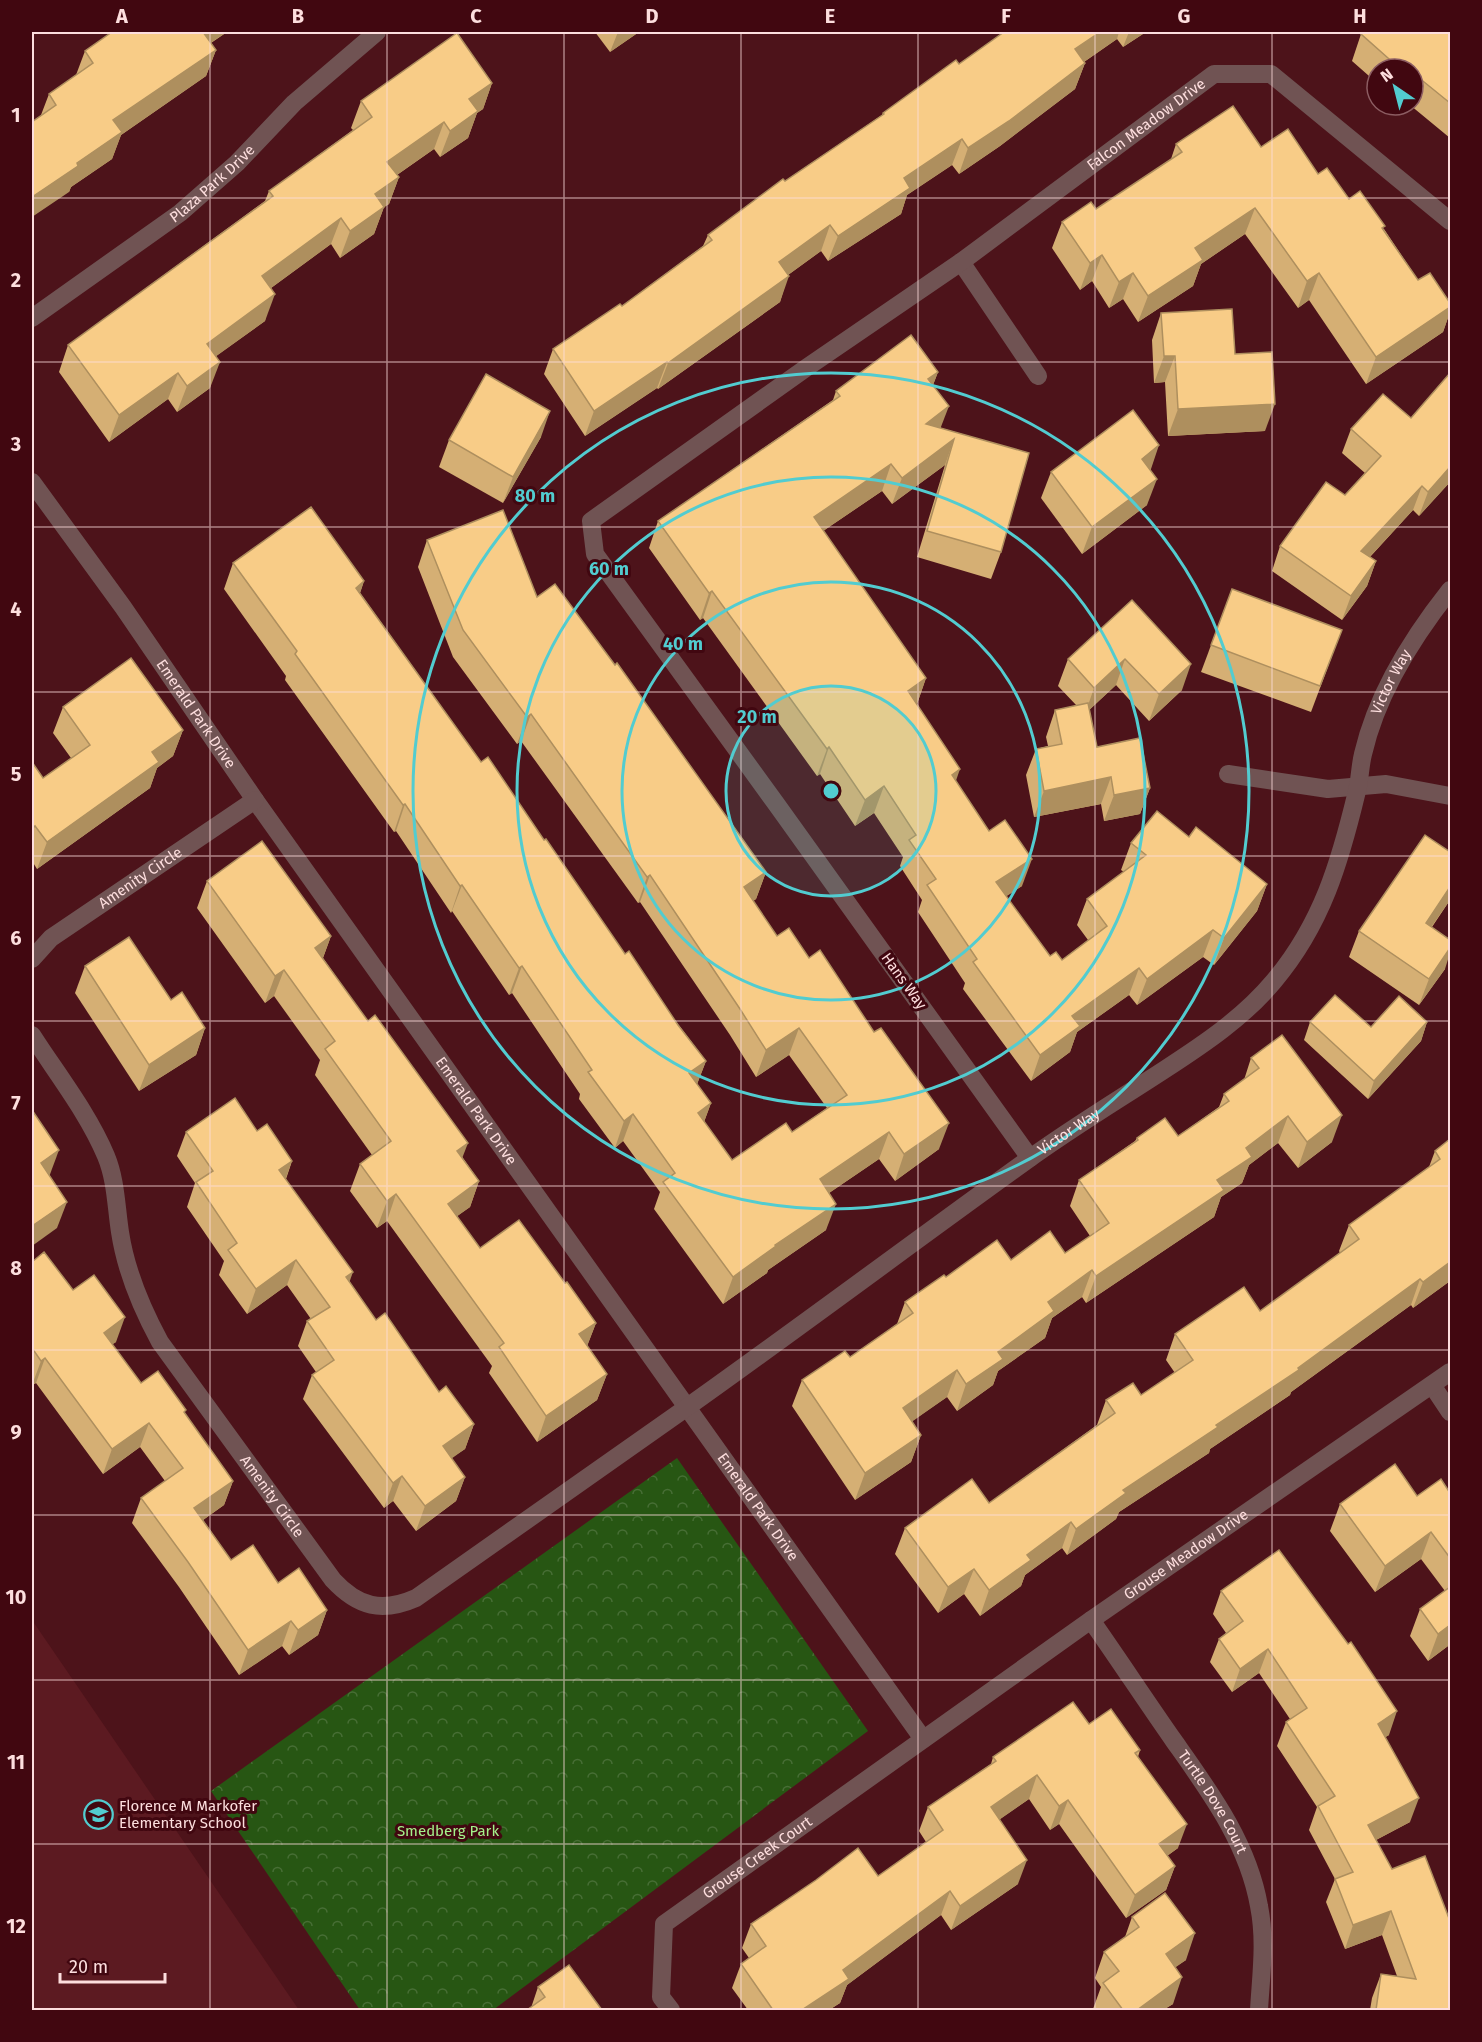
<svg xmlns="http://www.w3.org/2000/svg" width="1482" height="2042" viewBox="0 0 1482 2042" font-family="'Fira Sans',sans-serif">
  <defs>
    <pattern id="forest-crowns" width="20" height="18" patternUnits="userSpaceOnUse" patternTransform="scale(1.5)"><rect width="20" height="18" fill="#275613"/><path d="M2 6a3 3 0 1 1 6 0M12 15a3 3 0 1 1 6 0" fill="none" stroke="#476e35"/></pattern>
  </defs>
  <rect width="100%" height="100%" fill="#4d131a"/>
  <path fill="#5c1a21" d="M32 1620 299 2010H32Z"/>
  <path fill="url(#forest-crowns)" d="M677 1458 868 1731 493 2010H360L211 1791Z"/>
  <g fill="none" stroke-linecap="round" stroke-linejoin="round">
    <g stroke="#705353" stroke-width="18">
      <path d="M961 262 1038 376"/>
      <path id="s1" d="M32 318 180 213 237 163 294 103 377 32"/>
      <path id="s2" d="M32 482 123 607 255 800 923 1739"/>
      <path d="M1228 774 1328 789 1386 784 1450 796"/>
      <path id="s3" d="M32 959 51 938 255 800"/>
      <path id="s4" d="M32 1035C57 1074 88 1113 106 1156 116 1180 116 1206 120 1232 126 1272 141 1307 160 1342L333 1580C358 1607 382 1613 416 1598 506 1535 596 1472 686 1408 800 1327 912 1243 1026 1161 1070 1129 1118 1100 1164 1070 1204 1044 1243 1018 1274 981 1322 924 1340 862 1357 791 1360 779 1360 766 1363 754 1377 693 1412 638 1450 590"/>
      <path id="s5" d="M1030 1158 777 805 595 554 591 521 806 368 961 262 1214 74H1271L1450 221"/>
      <path d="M1432 1385 1450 1412"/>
      <path id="s6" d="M1091 1620C1119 1660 1146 1701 1174 1741 1210 1792 1248 1843 1259 1906 1266 1941 1261 1975 1259 2010"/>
      <path id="s7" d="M671 2010 661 1997 664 1924 1091 1620 1450 1372"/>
    </g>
  </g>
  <g fill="#d5af74">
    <path d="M112 32H227L211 43 216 50 206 76 121 135 112 159 71 187 69 192 41 115 49 94 76 75 85 51Z"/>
    <path d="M595 32H639L610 52Z"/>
    <path d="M1004 32H1146L1123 47 1117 39 1084 62 1085 63 1075 89 1000 146 959 174 952 165 907 195 901 214 828 261 821 251 788 275 780 302 658 389 657 388 585 436 544 374 553 349 622 306 703 246 708 235 785 181 882 115 883 113 959 64Z"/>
    <path d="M1362 32H1450V138L1410 105H1413V69H1377V83L1352 61 1361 34 1363 32Z"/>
    <path d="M492 83 483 109 477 113 468 138 440 157 434 149 397 175 399 177 389 204 384 207 374 234 340 258 331 244 271 288 265 321 216 356 210 388 177 412 168 399 109 442 59 372 68 345 265 201 269 191 353 130 351 128 361 101Z"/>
    <path d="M1176 144 1261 147 1318 174 1349 199 1384 229 1418 280 1450 303V312L1443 332 1366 384 1309 300 1298 308 1245 234 1201 264 1193 286 1138 322 1123 299 1109 308 1092 281 1080 290 1052 248 1062 222 1096 209 1171 159Z"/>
    <path d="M1161 313 1235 354 1265 431 1168 436 1165 382 1154 383 1152 340Z"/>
    <path d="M938 372 933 385 941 428 1029 453 1001 552 991 579 917 557 945 465 892 504 882 491 823 531 926 678 917 704 956 781 1022 886 1006 896 1050 956 1062 960 1088 940 1077 925 1087 899 1124 872 1121 870 1131 843 1189 837 1267 884 1257 911 1214 965 1203 957 1137 1005 1129 995 1077 1032 1070 1052 1031 1081 963 989 965 983 918 912 922 900 900 866 903 857 874 813 855 826 820 774 817 776 703 618 700 620 649 548 658 521 833 400 836 391Z"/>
    <path d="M1351 429 1450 482 1419 516 1413 510 1370 557 1376 561 1367 586 1342 620 1272 571 1280 546 1345 495 1365 473 1342 453Z"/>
    <path d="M541 437 503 503 439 467 449 440Z"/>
    <path d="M1150 470 1147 505 1082 554 1041 498 1051 472Z"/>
    <path d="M427 540 537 597 766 872 756 899 753 901 777 936 939 1149 895 1181 879 1159 829 1193 826 1230 768 1270 767 1273 723 1304 654 1209 660 1192 623 1141 615 1148 579 1099 580 1094 512 993 509 995 452 911 451 913 396 831 394 832 285 680 286 676 224 589 233 563 364 581 360 593 481 762 544 840 625 954 706 1061 697 1084 711 1103 704 1122 732 1160 792 1132 827 1108 789 1055 756 1077 730 1035 640 902 638 903 521 741 517 744 453 657 418 567Z"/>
    <path d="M1232 589 1332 656 1311 712 1201 672Z"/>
    <path d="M1132 600 1182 690 1149 721 1116 685 1089 710 1097 747 1150 788 1140 814 1104 821 1101 804 1034 817 1026 775 1036 749 1048 746 1046 737 1055 710 1077 706 1058 686 1068 659Z"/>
    <path d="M63 707 183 730 173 756 157 768 150 788 37 869 32 861V762L43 778 71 758 53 733Z"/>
    <path d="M207 881 331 936 323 958 479 1181 470 1207 457 1216 480 1248 565 1283 596 1323 587 1346 607 1374 597 1400 537 1442 489 1373 492 1366 387 1221 377 1228 350 1191 360 1164 372 1155 315 1075 320 1060 274 996 265 1003 197 908Z"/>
    <path d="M1450 900 1432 927 1445 969 1419 1005 1349 957 1359 931Z"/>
    <path d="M85 966 171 1000 205 1028 196 1055 139 1091 75 993Z"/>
    <path d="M1310 1022 1371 1027 1427 1022 1421 1041 1368 1099 1304 1040Z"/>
    <path d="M1251 1058 1332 1142 1298 1168 1278 1143 1249 1165 1242 1183 1221 1197 1214 1217 1086 1303 1082 1297 1052 1318 1045 1338 998 1371 993 1385 957 1411 947 1397 912 1421 921 1435 911 1462 855 1500 792 1406 802 1380 850 1357 897 1324 905 1302 946 1277 1011 1260 1065 1253 1090 1236 1070 1206 1079 1180 1135 1141 1137 1138 1178 1136 1219 1107 1224 1094 1244 1080Z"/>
    <path d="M257 1131 292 1161 286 1179 349 1281 376 1320 439 1392 474 1424 465 1449 451 1458 465 1477 456 1501 416 1531 393 1501 384 1508 303 1399 312 1375 316 1372 298 1346 307 1321 311 1319 287 1285 247 1314 219 1275 224 1261 187 1207 195 1183 177 1156 186 1132Z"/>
    <path d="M1450 1139V1281L1413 1308 1411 1305 1291 1392 1290 1395 1210 1449 1209 1453 1119 1512 1116 1519 1067 1555 1062 1548 1025 1575 1021 1586 980 1616 964 1594 938 1613 895 1554 905 1528 989 1503 1097 1425 1106 1400 1141 1395 1175 1373 1166 1360 1175 1334 1260 1311 1340 1253 1339 1251 1349 1225 1429 1167 1435 1151Z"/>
    <path d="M32 1262 73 1290 116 1342 112 1344 141 1383 185 1414 233 1481 224 1505 203 1520 231 1560 278 1583 327 1610 318 1635 289 1655 282 1646 239 1675 179 1587 132 1523 141 1498 165 1481 140 1447 103 1474 36 1383 32 1385Z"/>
    <path d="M1450 1493V1650L1448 1646 1428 1661 1410 1636 1420 1609 1445 1591 1421 1559 1375 1592 1330 1531 1340 1504 1417 1496Z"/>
    <path d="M1221 1591 1389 1735 1385 1737 1410 1822 1376 1840 1450 2010H1370L1372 1998 1381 1974 1397 1976 1382 1935 1345 1949 1326 1902 1335 1879 1309 1830 1317 1807 1277 1746 1286 1722 1290 1719 1259 1673 1232 1692 1210 1662 1219 1639 1226 1633 1213 1614Z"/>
    <path d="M1089 1724 1140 1750 1138 1757 1178 1848 1167 1856 1175 1866 1166 1890 1126 1918 1059 1824 1050 1830 1029 1799 1000 1819 1018 1884 951 1930 941 1915 847 1985 840 2003 829 2010H748L732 1988 741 1964 749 1958 742 1948 751 1924 878 1876 926 1842 919 1831 928 1807 991 1764 993 1757Z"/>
    <path d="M1132 1917 1186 1960 1175 1967 1173 2004 1163 2010H1094L1093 2009 1101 1987 1095 1978 1104 1952 1125 1937Z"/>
    <path d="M538 1987 602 2010 531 2008Z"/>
  </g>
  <g fill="#ae8f5e">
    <path d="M201 32H227L192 55Z"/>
    <path d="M618 32H639L610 52Z"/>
    <path d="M1100 32H1119L1117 39 1065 75 1075 49Z"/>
    <path d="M1129 32H1146L1123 47Z"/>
    <path d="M216 50 206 76 121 135 112 159 71 187 69 192 32 217V197L77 163 113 120Z"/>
    <path d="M1085 63 1075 89 1000 146 959 174 968 148Z"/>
    <path d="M492 83 483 109 477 113 468 138 440 157 450 131 469 99Z"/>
    <path d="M444 122 434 149 378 188 387 162Z"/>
    <path d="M962 139 952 165 907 195 901 214 828 261 838 236 904 178Z"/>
    <path d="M399 177 389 204 365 220 375 194Z"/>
    <path d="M384 207 374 234 340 258 350 231Z"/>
    <path d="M1255 208 1245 234 1201 264 1193 286 1138 322 1148 296 1195 248Z"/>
    <path d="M341 218 331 244 252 302 262 276Z"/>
    <path d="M830 225 821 251 770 288 779 262Z"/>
    <path d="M1102 255 1092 281 1080 290 1090 263Z"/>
    <path d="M1133 273 1123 299 1109 308 1119 282Z"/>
    <path d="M1319 273 1309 300 1298 308 1307 281Z"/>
    <path d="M789 276 780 302 658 389 668 363Z"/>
    <path d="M275 294 265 321 197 370 207 344Z"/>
    <path d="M1450 307V312L1443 332 1366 384 1376 357Z"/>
    <path d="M1164 356H1175L1165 382 1154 383Z"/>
    <path d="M220 362 210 388 177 412 187 386Z"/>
    <path d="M667 362 657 388 585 436 594 411Z"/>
    <path d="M938 372 928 398V379Z"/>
    <path d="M178 373 168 399 109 442 119 415Z"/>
    <path d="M1275 404 1265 431 1168 436 1178 409Z"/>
    <path d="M949 406 939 432 926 424Z"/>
    <path d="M550 411 541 437 503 503 513 477Z"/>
    <path d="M954 439 945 465 892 504 902 478Z"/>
    <path d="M1159 445 1150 472 1142 459Z"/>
    <path d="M891 464 882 491 804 544 814 517Z"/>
    <path d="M1450 467V482L1419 516 1428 492Z"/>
    <path d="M1157 479 1147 505 1082 554 1092 527Z"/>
    <path d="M1422 486 1413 510 1353 575 1361 551Z"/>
    <path d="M1376 561 1367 586 1342 620 1351 596Z"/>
    <path d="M364 581 355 608 356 588Z"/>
    <path d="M712 591 703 618 700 620 709 593Z"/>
    <path d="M1125 659 1116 685 1085 714 1094 688Z"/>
    <path d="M1191 664 1182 690 1149 721 1159 694Z"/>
    <path d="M926 678 917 704 908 691Z"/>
    <path d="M531 714 521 741 517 744 527 717Z"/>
    <path d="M183 730 173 756 157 768 150 788 37 869 47 842 152 752Z"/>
    <path d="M829 747 820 774 817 776 827 749Z"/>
    <path d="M960 769 951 795 952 775Z"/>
    <path d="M1111 777 1101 804 1034 817 1044 791Z"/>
    <path d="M884 786 874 813 855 826 865 800Z"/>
    <path d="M1150 788 1140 814 1104 821 1114 795Z"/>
    <path d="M405 804 396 831 394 832 403 805Z"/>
    <path d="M1032 859 1022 886 987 909 996 882Z"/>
    <path d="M766 872 756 899 734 914 744 887Z"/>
    <path d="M650 875 640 902 638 903 647 877Z"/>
    <path d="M1267 884 1257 911 1214 965 1224 938Z"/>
    <path d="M462 885 452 911 451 913 460 886Z"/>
    <path d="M1450 887V900L1416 949 1426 923Z"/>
    <path d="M1213 930 1203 957 1137 1005 1147 979Z"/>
    <path d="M331 936 321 963 315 948Z"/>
    <path d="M1450 948V953L1445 969 1419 1005 1429 979Z"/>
    <path d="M522 966 512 993 509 995 519 968Z"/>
    <path d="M1139 968 1129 995 1077 1032 1070 1052 1031 1081 1040 1055 1072 1016Z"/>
    <path d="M284 970 274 996 265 1003 275 976Z"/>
    <path d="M1427 1022 1421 1041 1368 1099 1374 1081Z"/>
    <path d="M205 1028 196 1055 139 1091 149 1065Z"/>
    <path d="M799 1028 789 1055 756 1077 766 1050Z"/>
    <path d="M706 1061 696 1087 689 1073Z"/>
    <path d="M711 1103 701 1130 698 1113Z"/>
    <path d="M633 1114 623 1141 615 1148 624 1121Z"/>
    <path d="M1342 1115 1332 1142 1298 1168 1307 1142Z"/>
    <path d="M1288 1116 1278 1143 1249 1165 1242 1183 1221 1197 1214 1217 1086 1303 1096 1276 1217 1180 1246 1148Z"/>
    <path d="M949 1123 939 1149 895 1181 904 1154Z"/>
    <path d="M889 1132 879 1159 810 1206 820 1179Z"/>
    <path d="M468 1143 458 1169 457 1151Z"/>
    <path d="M59 1150 49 1177 41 1163Z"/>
    <path d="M292 1161 283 1186 279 1170Z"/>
    <path d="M479 1181 470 1207 438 1230 448 1204Z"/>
    <path d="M396 1194 387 1221 377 1228 387 1201Z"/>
    <path d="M67 1202 57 1228 32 1246V1226Z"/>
    <path d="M836 1204 826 1230 768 1270 767 1273 723 1304 733 1277 775 1245Z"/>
    <path d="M296 1260 287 1285 247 1314 256 1289Z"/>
    <path d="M1450 1262V1281L1413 1308 1423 1282Z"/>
    <path d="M1092 1270 1082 1297 1052 1318 1045 1338 998 1371 993 1385 957 1411 966 1384 1048 1302Z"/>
    <path d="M353 1272 344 1297 346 1277Z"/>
    <path d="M1420 1279 1411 1305 1291 1392 1290 1395 1210 1449 1209 1453 1119 1512 1116 1519 1067 1555 1076 1529 1123 1490 1298 1368Z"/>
    <path d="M125 1317 116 1342 95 1357 104 1333Z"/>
    <path d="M596 1323 586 1349 579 1334Z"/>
    <path d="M45 1358 36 1383 32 1385 41 1361Z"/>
    <path d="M957 1370 947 1397 893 1435 903 1408Z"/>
    <path d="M607 1374 597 1400 537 1442 546 1416Z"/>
    <path d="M149 1423 140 1447 103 1474 112 1449Z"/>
    <path d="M474 1424 465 1449 434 1471 443 1446Z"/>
    <path d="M921 1435 911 1462 855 1500 865 1473Z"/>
    <path d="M402 1476 393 1501 384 1508 393 1483Z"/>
    <path d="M465 1477 456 1501 416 1531 425 1506Z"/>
    <path d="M233 1481 224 1505 185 1533 194 1508Z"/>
    <path d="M1071 1522 1062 1548 1025 1575 1021 1586 980 1616 989 1590 1027 1555Z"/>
    <path d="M1431 1532 1421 1559 1375 1592 1385 1566Z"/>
    <path d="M974 1569 964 1594 938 1613 948 1587Z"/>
    <path d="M327 1610 318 1635 289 1655 298 1630Z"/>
    <path d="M291 1621 282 1646 239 1675 248 1650Z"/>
    <path d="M1450 1625V1639L1448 1646 1428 1661 1438 1634Z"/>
    <path d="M1268 1649 1259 1673 1232 1692 1240 1669Z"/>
    <path d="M1397 1711 1389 1735 1369 1748 1378 1724Z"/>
    <path d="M1037 1775 1029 1799 983 1831 991 1807Z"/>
    <path d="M1419 1798 1410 1822 1359 1849 1368 1825Z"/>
    <path d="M1068 1800 1059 1824 1050 1830 1059 1806Z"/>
    <path d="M1187 1824 1178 1848 1150 1868 1159 1844Z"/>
    <path d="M1027 1860 1018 1884 951 1930 960 1906Z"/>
    <path d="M1175 1866 1166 1890 1126 1918 1135 1895Z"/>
    <path d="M950 1891 941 1915 847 1985 840 2003 829 2010H802L843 1970Z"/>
    <path d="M1391 1911 1382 1935 1345 1949 1353 1925Z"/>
    <path d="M1195 1933 1186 1960 1156 1981 1166 1954Z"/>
    <path d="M1182 1977 1173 2004 1163 2010H1137Z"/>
  </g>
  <g fill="#f8cc87" stroke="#ae8f5e" stroke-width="1.5">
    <path d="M112 32H203L216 50 113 120 122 132 77 163 78 166 32 197V122L56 105 49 94 93 63 85 51Z"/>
    <path d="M1004 32H1100L1075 49 1085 63 1009 121 968 148 962 139 904 178 910 188 838 236 830 225 779 262 789 276 668 363 667 362 594 411 553 349 620 304 622 306 712 240 708 235 783 179 785 181 884 114 883 113 956 60 959 64Z"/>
    <path d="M1364 32H1450V103L1413 73V69H1408L1400 62 1397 66 1361 34Z"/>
    <path d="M457 33 492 83 469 99 478 111 450 131 444 122 387 162 399 177 375 194 384 207 350 231 341 218 262 276 275 294 207 344 220 362 187 386 178 373 119 415 68 345 273 196 269 191 372 117 361 101Z"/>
    <path d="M1233 106 1261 147 1288 129 1318 174 1327 168 1349 199 1360 191 1385 226 1382 228 1418 280 1430 273 1450 303V307L1376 357 1319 273 1307 281 1255 208 1195 248 1203 260 1148 296 1133 273 1119 282 1102 255 1090 263 1062 222 1091 202 1096 209 1182 152 1176 144Z"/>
    <path d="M1232 309 1235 354 1272 352 1275 404 1178 409 1175 356H1164L1161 313Z"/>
    <path d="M911 335 938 372 928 379 949 406 926 424 1029 453 1001 552 927 531 954 439 902 478 891 464 814 517 926 678 908 691 960 769 952 775 989 831 1005 820 1032 859 996 882 1050 956 1056 952 1062 960 1107 926 1087 899 1146 855 1131 843 1157 811 1189 837 1196 827 1267 884 1224 938 1213 930 1147 979 1139 968 1072 1016 1080 1026 1040 1055 973 962 977 959 927 885 936 879 909 840 916 835 884 786 865 800 829 747 827 749 712 591 709 593 658 521 840 396 836 391Z"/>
    <path d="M1450 373V467L1428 492 1422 486 1361 551 1376 561 1351 596 1280 546 1326 482 1345 495 1381 456 1351 429 1383 394 1411 418Z"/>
    <path d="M486 374 550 411 513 477 449 440Z"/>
    <path d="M1133 410 1159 445 1142 459 1157 479 1092 527 1051 472Z"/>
    <path d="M311 507 364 581 356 588 481 762 488 757 544 840 546 839 625 954 629 951 678 1025 706 1061 689 1073 711 1103 698 1113 732 1160 786 1123 792 1132 847 1095 799 1028 766 1050 740 1009 650 875 647 877 531 714 527 717 463 630 427 540 503 510 537 597 555 584 615 665 617 663 766 872 744 887 777 936 789 928 809 958 820 950 874 1032 881 1028 949 1123 904 1154 889 1132 820 1179 836 1204 775 1245 776 1246 733 1277 663 1182 675 1173 633 1114 624 1121 588 1072 592 1070 522 966 519 968 462 885 460 886 405 804 403 805 295 654 297 651 233 563Z"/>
    <path d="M1232 589 1342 630 1320 686 1211 645Z"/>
    <path d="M1132 600 1191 664 1159 694 1125 659 1094 688 1068 659Z"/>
    <path d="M131 658 183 730 152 752 159 762 47 842 35 826 32 829V762L43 778 90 745 63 707Z"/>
    <path d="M1088 703 1097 747 1140 738 1150 788 1114 795 1111 777 1044 791 1036 749 1062 744 1055 710Z"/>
    <path d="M1425 835 1450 852V887L1426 923 1450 940V948L1429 979 1359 931Z"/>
    <path d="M262 841 331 936 315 948 368 1021 375 1015 468 1143 457 1151 479 1181 448 1204 480 1248 519 1220 565 1283 567 1282 596 1323 579 1334 607 1374 546 1416 499 1347 504 1343 396 1194 387 1201 360 1164 391 1141 325 1049 335 1041 284 970 275 976 207 881Z"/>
    <path d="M129 937 171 1000 182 992 205 1028 149 1065 85 966Z"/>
    <path d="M1335 995 1371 1027 1399 996 1427 1022 1374 1081 1310 1022Z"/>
    <path d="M1282 1035 1342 1115 1307 1142 1288 1116 1246 1148 1252 1157 1217 1180 1224 1190 1096 1276 1092 1270 1048 1302 1054 1311 998 1352 1003 1359 966 1384 957 1370 903 1408 921 1435 865 1473 802 1380 845 1351 850 1357 913 1313 905 1302 944 1275 946 1277 997 1240 1011 1260 1050 1231 1065 1253 1109 1223 1079 1180 1138 1140 1137 1138 1165 1118 1178 1136 1229 1101 1224 1094 1259 1068 1251 1058Z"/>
    <path d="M235 1098 257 1131 267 1124 292 1161 279 1170 353 1272 346 1277 376 1320 385 1313 439 1392 446 1386 474 1424 443 1446 465 1477 425 1506 402 1476 393 1483 312 1375 334 1360 307 1321 330 1307 296 1260 256 1289 228 1250 237 1243 196 1182 213 1171 186 1132Z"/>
    <path d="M32 1110 59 1150 41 1163 67 1202 32 1226Z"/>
    <path d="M1450 1139V1262L1423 1282 1420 1279 1298 1368 1299 1370 1216 1425 1218 1427 1123 1490 1126 1493 1076 1529 1071 1522 1027 1555 1031 1560 989 1590 974 1569 948 1587 905 1528 972 1479 989 1503 1115 1413 1106 1400 1133 1383 1141 1395 1193 1360 1175 1334 1244 1287 1260 1311 1359 1239 1349 1225 1440 1159 1435 1151Z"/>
    <path d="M44 1252 73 1290 94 1275 125 1317 104 1333 141 1383 158 1371 186 1410 184 1412 233 1481 194 1508 231 1560 253 1545 278 1583 299 1568 327 1610 298 1630 291 1621 248 1650 188 1562 141 1498 183 1468 149 1423 112 1449 45 1358 41 1361 32 1348V1262Z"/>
    <path d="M1395 1464 1417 1496 1441 1479 1450 1493V1558L1431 1532 1385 1566 1340 1504Z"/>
    <path d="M1279 1550 1348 1644 1351 1642 1397 1711 1378 1724 1419 1798 1368 1825 1392 1869 1425 1856 1450 1921V2010H1376L1381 1974 1416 1979 1391 1911 1353 1925 1335 1879 1353 1872 1318 1806 1335 1796 1286 1722 1307 1708 1268 1649 1240 1669 1219 1639 1243 1621 1221 1591Z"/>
    <path d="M1450 1587V1625L1438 1634 1420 1609Z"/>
    <path d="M1073 1702 1089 1724 1111 1709 1140 1750 1135 1753 1187 1824 1159 1844 1175 1866 1135 1895 1068 1800 1059 1806 1037 1775 991 1807 1027 1860 960 1906 950 1891 843 1970 849 1979 802 2010H773L741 1964 766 1946 751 1924 816 1880 858 1848 878 1876 943 1830 928 1807 996 1761 993 1757Z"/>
    <path d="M1165 1893 1195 1933 1166 1954 1182 1977 1137 2010H1123L1103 1983 1119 1971 1104 1952 1139 1927 1132 1917Z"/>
    <path d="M569 1965 602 2010H527L545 1997 538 1987Z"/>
  </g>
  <path fill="none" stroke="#fddede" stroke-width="1.5" stroke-opacity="0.55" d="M210 32V2010M387 32V2010M564 32V2010M741 32V2010M918 32V2010M1095 32V2010M1272 32V2010M32 198H1450M32 362H1450M32 527H1450M32 692H1450M32 856H1450M32 1021H1450M32 1186H1450M32 1350H1450M32 1515H1450M32 1680H1450M32 1844H1450"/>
  <circle cx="831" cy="791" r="105" fill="#52ccd0" fill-opacity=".12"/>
  <g fill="none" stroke="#52ccd0" stroke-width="3">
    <circle cx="831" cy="791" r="105"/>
    <circle cx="831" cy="791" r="209"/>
    <circle cx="831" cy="791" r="314"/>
    <circle cx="831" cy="791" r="418"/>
  </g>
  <defs>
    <symbol id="school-ring" viewBox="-11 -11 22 22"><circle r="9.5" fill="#410710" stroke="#52ccd0" stroke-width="1.5"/><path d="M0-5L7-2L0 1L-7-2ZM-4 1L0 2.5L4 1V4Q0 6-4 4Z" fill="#52ccd0"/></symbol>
  </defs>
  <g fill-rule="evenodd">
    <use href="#school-ring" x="82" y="1798" width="33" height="33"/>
  </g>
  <g text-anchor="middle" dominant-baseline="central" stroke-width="6" stroke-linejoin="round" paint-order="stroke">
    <g font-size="15" fill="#fddede" stroke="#410710">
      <text stroke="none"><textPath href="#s5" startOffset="1460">Falcon Meadow Drive</textPath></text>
      <text stroke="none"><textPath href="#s1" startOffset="225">Plaza Park Drive</textPath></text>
      <text stroke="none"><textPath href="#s4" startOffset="2106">Victor Way</textPath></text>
      <text stroke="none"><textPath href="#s2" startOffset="284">Emerald Park Drive</textPath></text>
      <text stroke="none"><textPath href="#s3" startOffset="136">Amenity Circle</textPath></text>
      <text transform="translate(904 981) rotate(54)">Hans Way</text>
      <text stroke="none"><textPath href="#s2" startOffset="770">Emerald Park Drive</textPath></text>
      <text stroke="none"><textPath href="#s4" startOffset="1526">Victor Way</textPath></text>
      <text stroke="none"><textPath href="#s4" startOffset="528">Amenity Circle</textPath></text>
      <text stroke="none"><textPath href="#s2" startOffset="1256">Emerald Park Drive</textPath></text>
      <text stroke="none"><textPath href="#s7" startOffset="729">Grouse Meadow Drive</textPath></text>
      <text stroke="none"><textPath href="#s6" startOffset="219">Turtle Dove Court</textPath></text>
      <text stroke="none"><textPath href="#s7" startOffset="204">Grouse Creek Court</textPath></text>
    </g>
    <g font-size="15" fill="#fddede" stroke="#410710" text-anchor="start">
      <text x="119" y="1806">Florence M Markofer<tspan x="119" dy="17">Elementary School</tspan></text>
    </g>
    <g font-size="15" fill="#a4f18a" stroke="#410710">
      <text x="448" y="1831">Smedberg Park</text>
    </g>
  </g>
  <circle cx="831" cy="791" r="9" fill="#52ccd0" stroke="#410710" stroke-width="3"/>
  <g font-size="18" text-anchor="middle" font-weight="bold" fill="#52ccd0" stroke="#410710" stroke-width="6" stroke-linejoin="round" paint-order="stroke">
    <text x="535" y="502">80 m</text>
    <text x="609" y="575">60 m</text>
    <text x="683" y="650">40 m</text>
    <text x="757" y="723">20 m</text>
  </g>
  <rect width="1482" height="2042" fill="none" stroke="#410710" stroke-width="66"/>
  <g transform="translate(1395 87) rotate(325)"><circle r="28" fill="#410710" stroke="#8c5d62" stroke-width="1.5"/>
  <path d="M0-4.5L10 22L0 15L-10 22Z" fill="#52ccd0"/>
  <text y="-9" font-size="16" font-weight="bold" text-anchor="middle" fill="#fddede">N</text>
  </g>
  <path d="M60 1973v9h105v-9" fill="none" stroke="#fddede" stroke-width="3"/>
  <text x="69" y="1973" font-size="18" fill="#fddede" stroke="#410710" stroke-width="4.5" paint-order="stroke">20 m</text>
  <rect x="33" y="33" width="1416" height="1976" fill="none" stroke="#fddede" stroke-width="2"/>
  <g font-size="20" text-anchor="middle" font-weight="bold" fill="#fddede">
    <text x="122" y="23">A</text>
    <text x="298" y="23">B</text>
    <text x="476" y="23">C</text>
    <text x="652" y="23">D</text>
    <text x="830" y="23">E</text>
    <text x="1006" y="23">F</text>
    <text x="1184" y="23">G</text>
    <text x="1360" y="23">H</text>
    <text x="16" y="122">1</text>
    <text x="16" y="287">2</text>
    <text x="16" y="451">3</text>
    <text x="16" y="616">4</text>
    <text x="16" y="781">5</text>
    <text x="16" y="945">6</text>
    <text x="16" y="1110">7</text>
    <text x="16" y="1275">8</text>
    <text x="16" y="1439">9</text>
    <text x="16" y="1604">10</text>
    <text x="16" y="1769">11</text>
    <text x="16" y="1933">12</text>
  </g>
</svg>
